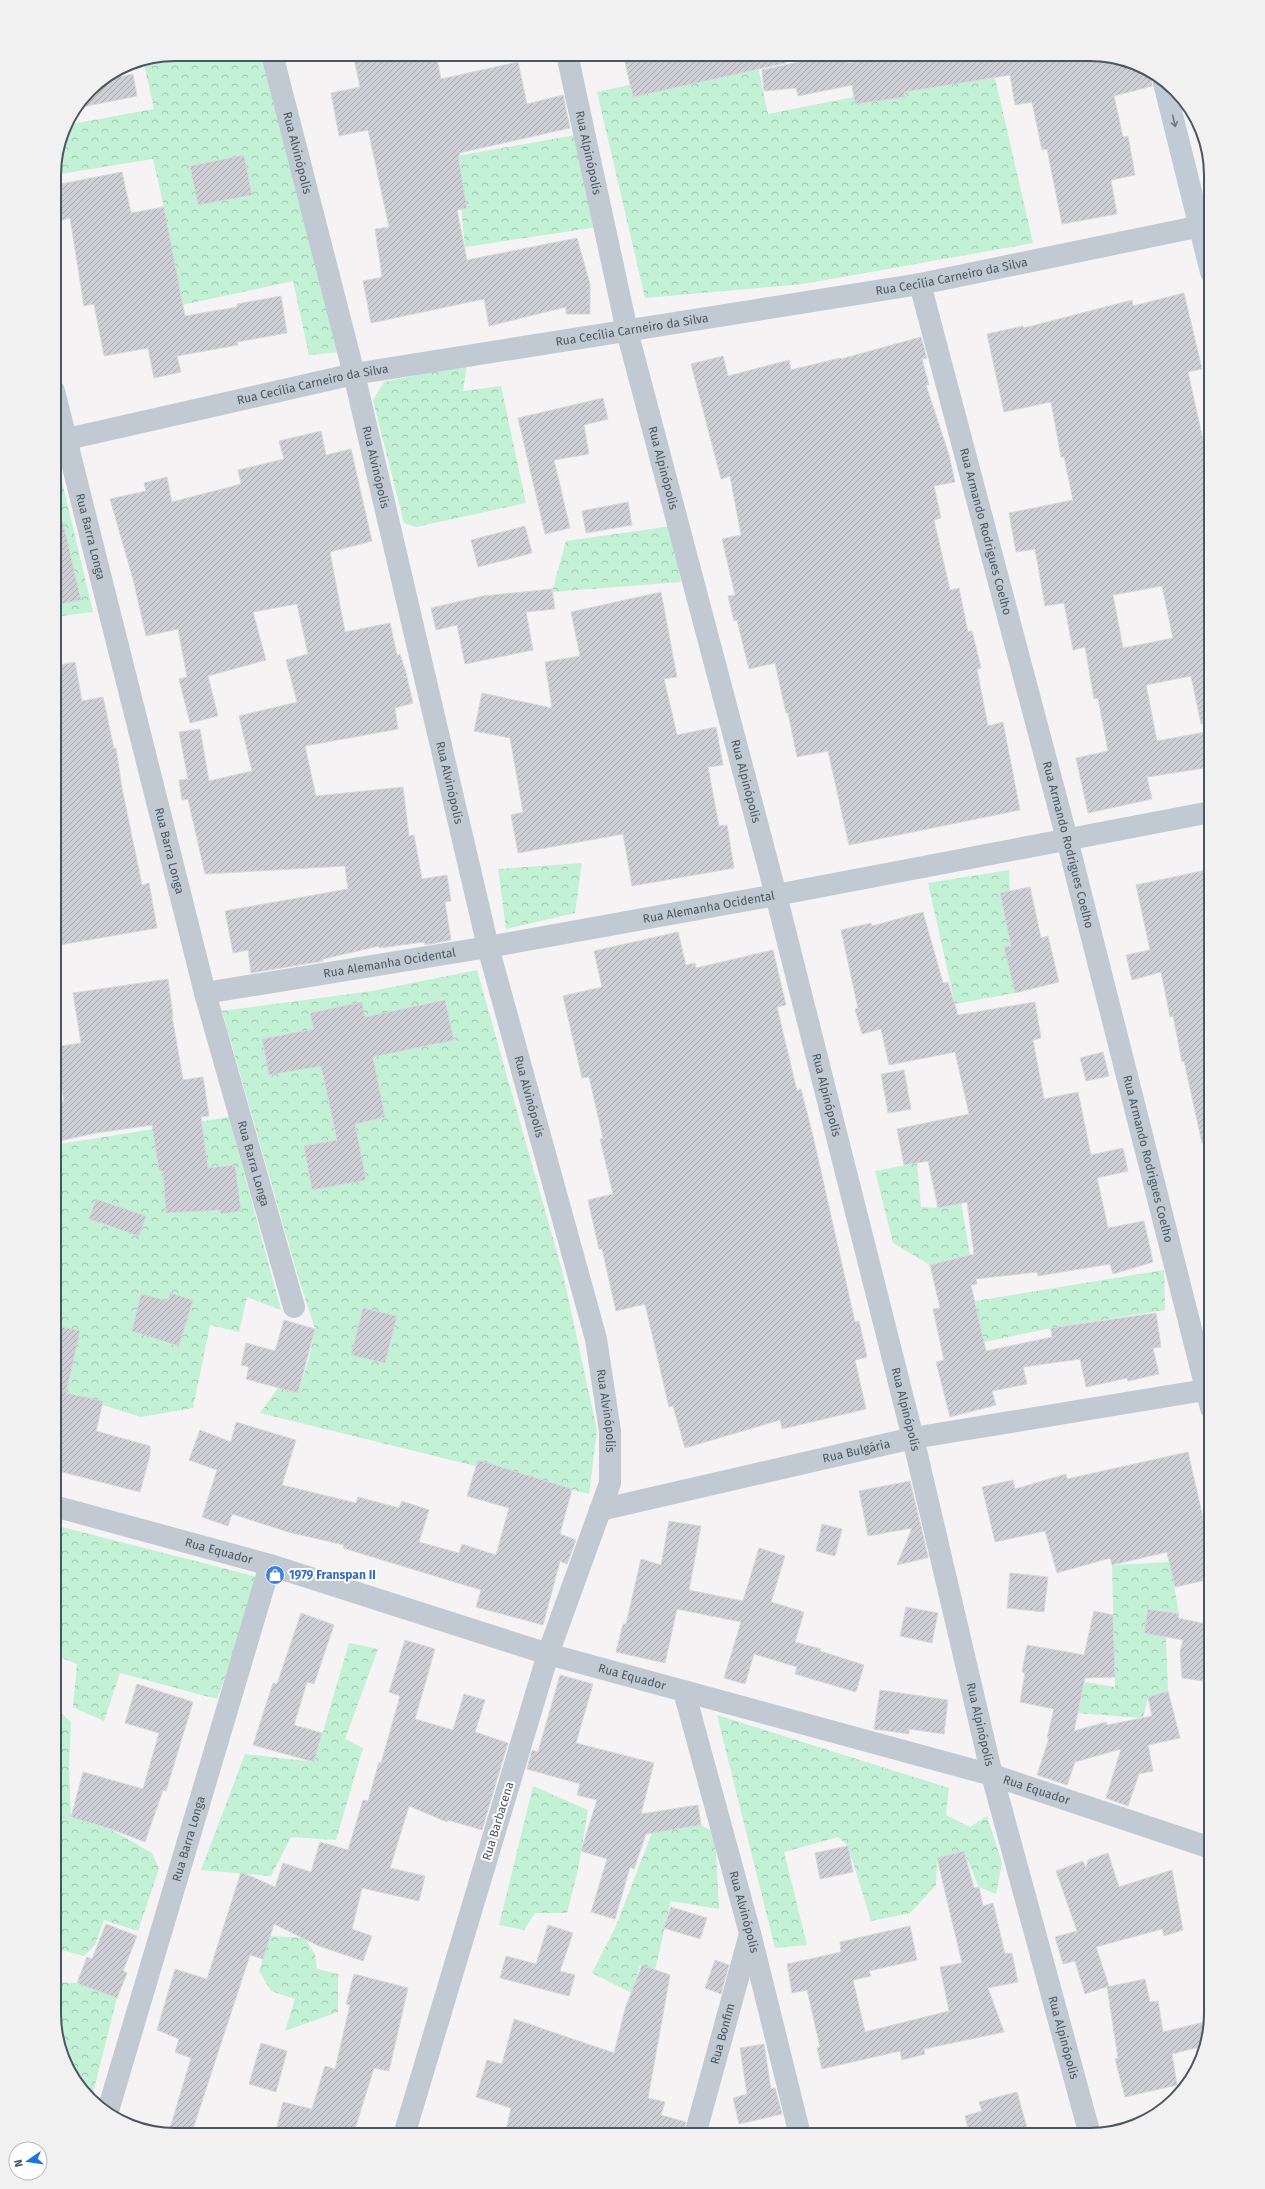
<svg xmlns="http://www.w3.org/2000/svg" width="1265" height="2189" viewBox="0 0 1265 2189" font-family="'Fira Sans',sans-serif">
  <defs>
    <pattern id="forest-crowns" width="20" height="18" patternUnits="userSpaceOnUse"><rect width="20" height="18" fill="#c3f1d5"/><path d="M2 6a3 3 0 1 1 6 0M12 15a3 3 0 1 1 6 0" fill="none" stroke="#a0c6b0"/></pattern>
    <pattern id="building-hatch" width="6" height="6" patternUnits="userSpaceOnUse"><rect width="6" height="6" fill="#cdcfd5"/><path d="M-1 1l2-2M0 6l6-6M5 7l2-2" fill="none" stroke="#a8abb0"/></pattern>
  </defs>
  <rect width="100%" height="100%" fill="#f5f3f3"/>
  <g fill="url(#forest-crowns)">
    <path d="M191 54H263L341 352 309 355 293 281 182 305 164 207 153 159 54 175V168L66 125 154 109 144 64 122 68 129 63 156 58 158 63Z"/>
    <path d="M421 54H480L424 64Z"/>
    <path d="M756 57 768 114 993 69 1033 243 803 284 645 298 597 92Z"/>
    <path d="M576 135 598 227 465 247 456 156Z"/>
    <path d="M467 364 463 391 501 386 526 503 416 527 404 523 373 400 384 382Z"/>
    <path d="M60 473 93 612 54 617V474Z"/>
    <path d="M672 526 681 582 552 592 566 541Z"/>
    <path d="M582 863 575 913 506 929 498 869Z"/>
    <path d="M1009 870 1015 993 955 1004 928 883Z"/>
    <path d="M477 970 563 1274 597 1430 589 1494 260 1413 280 1385 298 1393 309 1359 315 1329 295 1266 222 1011 372 991Z"/>
    <path d="M229 1117 281 1310 247 1297 239 1332 210 1325 193 1408 141 1417 54 1390V1145Z"/>
    <path d="M917 1163 921 1207 938 1208 961 1203 970 1255 930 1265 893 1243 875 1171Z"/>
    <path d="M1164 1270 1165 1310 1051 1328 984 1342 975 1301Z"/>
    <path d="M54 1525 262 1578 217 1699 120 1673 104 1721 73 1707 77 1664 54 1655Z"/>
    <path d="M1170 1562 1179 1614 1175 1638 1166 1637 1168 1691 1148 1697 1143 1718 1078 1713 1085 1682 1115 1687 1112 1565Z"/>
    <path d="M349 1643 378 1649 345 1739 363 1748 336 1840 291 1837 271 1876 201 1870 245 1754 314 1762Z"/>
    <path d="M54 1707 71 1722 69 1769 71 1817 114 1831 152 1853 159 1869 138 1931 104 1920 95 1945 84 1956 54 1948Z"/>
    <path d="M717 1715 949 1788 946 1815 970 1827 987 1816 1002 1863 996 1894 979 1887 964 1851 937 1858 936 1885 910 1913 871 1921 848 1846 838 1837 784 1852 807 1945 775 1948Z"/>
    <path d="M533 1786 588 1810 578 1870 567 1913H535L524 1930 499 1925Z"/>
    <path d="M701 1825 715 1833 719 1909 671 1901 655 1970 640 1965 632 1993 592 1973 616 1926 653 1830H672Z"/>
    <path d="M270 1936 304 1938 315 1954 317 1969 338 1974V2012L285 2031 295 1999 271 1991 259 1971Z"/>
    <path d="M54 1982 79 1983 117 1998 92 2097 66 2067 60 2038 61 2035 59 2034 54 2014Z"/>
  </g>
  <g fill="url(#building-hatch)" stroke="#d7d9de" fill-rule="evenodd">
    <path d="M353 54H436L441 79 518 62 527 104 563 95 570 128 459 153 460 155 458 156 467 208 457 210 467 260 577 238 590 284V314H566V307L489 326 484 299 371 323 363 281 382 277 375 229 389 227 368 130 339 136 331 93 360 87Z"/>
    <path d="M640 54H785L786 63 633 97 624 58Z"/>
    <path d="M834 54H847L848 63 904 54H1098L1155 74 1152 79V86L1114 96 1123 137 1128 136 1135 175 1111 180 1117 214 1062 224 1047 149 1042 150 1032 102 1015 105 1010 75 904 92 905 97 855 104 852 85 798 96 796 88 764 91 762 70Z"/>
    <path d="M133 74 137 96 77 108 90 89 104 80Z"/>
    <path d="M244 155 252 195 198 205 190 166Z"/>
    <path d="M122 172 131 213 164 207 185 316 237 307V304L281 296 287 333 237 342 238 345 177 356 181 372 154 378 148 348 104 356 94 304 84 306 70 218 62 220 56 185Z"/>
    <path d="M1184 293 1202 369 1188 372 1211 476V621L1207 622 1211 644V723L1201 724 1191 676 1146 685 1157 741 1211 731V767L1147 777 1152 799 1088 813 1076 758 1108 751 1098 698 1094 699 1085 647 1073 650 1064 603 1045 606 1035 549 1016 552 1009 513 1073 500 1064 457H1061L1051 402 1004 412 987 334 1023 326 1024 328 1132 300 1133 306ZM1162 586 1173 638 1123 648 1113 595Z"/>
    <path d="M921 337 927 358 922 359 929 385H926L949 455 955 482 934 486 941 518 934 520 950 590 959 588 968 632 972 631 981 668 977 669 988 726 1003 722 1020 810 849 845 828 751 797 757 788 713H786L775 663 749 669 737 620 734 621 728 596 735 595 722 539 741 535 730 476 721 479 691 364 723 356 728 376 789 360 791 370 840 358 841 359Z"/>
    <path d="M603 398 608 419 584 425 589 454 554 460 570 528 545 534 518 418Z"/>
    <path d="M321 431 326 455 351 449 372 541 330 552 345 632 390 623 397 655 400 654 407 676 403 677H407L413 703 395 708 398 729 305 746 316 796 403 787 409 836 414 835 422 879 447 875 451 901 445 902 451 940 425 945 424 942 379 948V946L323 959V961L251 973 248 950 233 953 225 911 348 889 345 866 205 874 188 799 182 800 179 780 188 779 179 732 200 729 209 781 252 771 239 716 297 702 286 660 308 654 297 604 253 612 266 660 208 676 218 716 190 723 179 679 187 677 178 629 146 636 133 579 110 499 146 491 144 483 167 477 172 502 241 484 238 470 284 459 279 441Z"/>
    <path d="M628 502 632 525 586 533 582 511Z"/>
    <path d="M63 522 81 600 54 605V523Z"/>
    <path d="M525 526 532 553 478 567 471 540Z"/>
    <path d="M552 589 555 609 526 612 533 650 465 664 457 625 436 630 431 608 483 596Z"/>
    <path d="M661 592 677 677 664 679 677 735 716 727 723 765 708 767 719 826 727 825 734 868 632 886 623 834 518 853 511 815 523 812 510 738 474 731 482 693 552 708 545 662 580 656 571 612Z"/>
    <path d="M75 662 82 701 103 697 114 749 116 748 122 788 142 885 149 883 157 928 54 946V666Z"/>
    <path d="M1211 869V1142L1202 1143 1184 1061 1182 1062 1173 1016 1170 1017 1161 972 1132 980 1126 955 1150 950 1136 885Z"/>
    <path d="M1030 887 1041 938 1048 936 1059 982 1015 993 1004 947 1011 946 1000 893Z"/>
    <path d="M923 912 943 983 948 982 958 1015 1035 1002 1041 1038 1033 1040 1044 1099 1078 1092 1091 1155 1123 1148 1128 1171 1097 1178 1108 1228 1144 1221 1153 1262 1113 1274 1110 1264 1038 1276 1037 1272 976 1279 977 1284 971 1285 986 1351 1052 1337 1051 1328 1156 1313 1161 1347 1153 1348 1159 1374 1128 1381 1127 1378 1086 1387 1080 1359 1023 1367 1027 1384 992 1391 996 1405 950 1417 936 1362 944 1360 933 1309 940 1308 930 1265 974 1254 967 1202 938 1208 928 1161 904 1165 897 1129 969 1114 955 1052 889 1065 881 1029 862 1034 855 1009 858 1008 841 930 871 923 872 926Z"/>
    <path d="M678 932 686 965 695 963 696 968 773 950 786 1005 777 1007 797 1091 801 1089 813 1136 855 1322 859 1321 867 1357 855 1360 866 1409 782 1429 780 1420 685 1448 673 1406 669 1407 645 1304 616 1311 602 1249H599L588 1200 613 1194 600 1139 603 1138 589 1077 582 1078 563 996 602 987 594 951Z"/>
    <path d="M168 979 173 1016H172L183 1080 203 1077 209 1116 201 1117 208 1168 235 1165 241 1211 221 1214 220 1210 166 1213 163 1171H159L152 1125 96 1133 54 1142V1103L64 1101 54 1047 81 1043 73 993Z"/>
    <path d="M445 1000 454 1040 373 1057 385 1117 355 1124 366 1180 312 1190 304 1146 337 1140 321 1066 269 1075 262 1039 314 1029 310 1013 362 1002 365 1017Z"/>
    <path d="M1103 1052 1109 1076 1086 1081 1080 1058Z"/>
    <path d="M904 1070 911 1109 888 1113 881 1074Z"/>
    <path d="M96 1199 146 1216 139 1236 89 1219Z"/>
    <path d="M170 1293 193 1300 179 1346 132 1331 141 1294 168 1301Z"/>
    <path d="M363 1308 397 1316 385 1363 351 1355Z"/>
    <path d="M284 1320 315 1329 298 1393 246 1379 249 1367 241 1365 246 1343 275 1351Z"/>
    <path d="M57 1326 80 1331 66 1393 103 1401 96 1431 150 1446V1455L140 1492 54 1470V1338Z"/>
    <path d="M236 1422 296 1440 282 1485 356 1503 358 1497 399 1508 402 1501 429 1510 419 1542 459 1553 462 1544 496 1555 509 1508 467 1496 478 1460 572 1489 560 1534 576 1540 567 1564 560 1561 543 1625 476 1607 481 1590 343 1548 344 1545 288 1532 232 1514 228 1526 202 1517 217 1470 189 1460 200 1430 231 1442Z"/>
    <path d="M1188 1452 1211 1553V1579L1175 1587 1167 1552 1112 1565 1110 1558 1057 1573 1045 1531 995 1542 982 1487 1013 1480 1015 1489 1066 1474 1067 1479Z"/>
    <path d="M910 1481 928 1556 927 1558 897 1565 912 1528 868 1536 859 1491Z"/>
    <path d="M669 1521 701 1526 689 1590 743 1601 759 1548 785 1556 771 1602 804 1612 795 1642 821 1649 820 1651 864 1665 856 1692 795 1674 797 1667 754 1654 745 1684 724 1678 741 1622 677 1609 665 1663 616 1652 623 1624H626L641 1559 661 1565Z"/>
    <path d="M822 1524 842 1529 835 1556 816 1551Z"/>
    <path d="M1010 1573 1048 1577 1044 1612 1007 1608Z"/>
    <path d="M906 1607 938 1613 932 1643 900 1636Z"/>
    <path d="M1148 1609 1179 1614 1178 1618 1211 1625V1682L1182 1678 1180 1652 1183 1640 1144 1633Z"/>
    <path d="M1094 1611 1113 1615 1115 1677 1085 1678 1074 1731 1106 1722 1107 1725 1152 1716 1148 1697 1168 1691 1180 1738 1148 1745 1153 1771 1139 1774 1128 1806 1106 1798 1121 1749 1075 1762 1067 1785 1037 1775 1049 1738H1047L1054 1709 1020 1702 1025 1673 1022 1672 1027 1645 1084 1655Z"/>
    <path d="M301 1613 334 1625 314 1684 307 1682 294 1725 322 1733 314 1762 253 1745 273 1683 277 1684Z"/>
    <path d="M405 1640 435 1649 415 1719 453 1730 464 1694 485 1700 475 1732 508 1743 482 1830 448 1820 447 1822 409 1806 390 1868 425 1876 419 1901 362 1888 352 1929 372 1936 363 1961 319 1946 274 1924 263 1959 250 1955 191 2135H168L191 2058 175 2052 179 2039 157 2030 175 1969 207 1979 241 1872 275 1887 283 1863 311 1872 320 1842 348 1850 363 1800 368 1801 379 1762 381 1763 400 1696 389 1692Z"/>
    <path d="M560 1675 593 1684 576 1743 654 1763 641 1814 698 1805 701 1825 646 1834 634 1869 630 1867 615 1919 591 1912 607 1859 581 1851 597 1800 577 1795 580 1784 527 1769 532 1750 538 1752Z"/>
    <path d="M137 1684 193 1702 166 1791 163 1790 145 1842 114 1830 71 1817 83 1772 143 1789 159 1733 125 1723Z"/>
    <path d="M880 1690 948 1700 944 1734 909 1729V1734L874 1729Z"/>
    <path d="M848 1846 853 1872 820 1879 815 1853Z"/>
    <path d="M964 1851 974 1888 979 1887 983 1906 993 1903 1005 1954 1012 1953 1018 1982 988 1988 1004 2032 924 2049 925 2054 902 2060 900 2051 822 2069 817 2048 820 2047 807 1990 792 1993 787 1964 841 1952 840 1942 910 1926 917 1960 869 1971 871 1976 853 1980 865 2032 949 2011 940 1967 962 1963 937 1858Z"/>
    <path d="M1108 1853 1119 1887 1172 1870 1183 1930 1164 1936 1162 1929 1096 1947 1109 1986 1085 1994 1075 1961 1063 1964 1055 1937 1077 1931 1056 1871 1083 1861 1086 1868 1088 1860Z"/>
    <path d="M671 1907 707 1918 700 1939 664 1928Z"/>
    <path d="M106 1924 137 1936 123 1971 127 1973 117 1998 77 1983 87 1957 92 1959Z"/>
    <path d="M548 1925 573 1933 560 1971 575 1975 569 1996 500 1978 506 1956 536 1964Z"/>
    <path d="M715 1960 729 1965 721 1994 705 1988Z"/>
    <path d="M642 1965 670 1975 648 2098 665 2102 661 2115 686 2122 683 2135H505L511 2108 476 2097 487 2060 502 2064 514 2019 614 2053 625 2009Z"/>
    <path d="M354 1974 408 1988 389 2071 374 2068 353 2135H275L283 2102 312 2109 325 2066 335 2069 350 2005 346 2004Z"/>
    <path d="M1145 1979 1150 2002 1158 2001 1163 2032 1204 2022 1208 2039 1207 2045 1172 2054 1177 2085 1125 2097 1115 2059 1118 2058 1107 1987Z"/>
    <path d="M261 2043 287 2051 276 2092 249 2084Z"/>
    <path d="M764 2044 771 2089 775 2088 782 2114 739 2124 733 2098 747 2094 740 2048Z"/>
    <path d="M1017 2092 1029 2135H970L965 2116 982 2111 979 2102Z"/>
  </g>
  <g fill="none" stroke-linecap="round" stroke-linejoin="round">
    <g stroke="#c1cad2" stroke-width="22">
      <path id="s1" d="M272 54 354 374 488 947 596 1339 610 1431V1483L548 1654 404 2135"/>
      <path id="s2" d="M567 54 627 331 776 895 913 1438 992 1775 1090 2135"/>
      <path id="s3" d="M920 284 1067 839 1211 1408"/>
      <path id="s4" d="M54 391 205 993 294 1307"/>
      <path id="s5" d="M54 442 354 374 920 284 1211 224"/>
      <path id="s6" d="M205 993 488 947 776 895 1211 812"/>
      <path id="s7" d="M54 1506 270 1565 548 1654 992 1775 1211 1848"/>
      <path id="s8" d="M600 1510 913 1438 1211 1389"/>
      <path id="s9" d="M684 1691 750 1933 800 2135"/>
      <path id="s10" d="M107 2114 270 1565"/>
      <path id="s11" d="M695 2135 750 1934"/>
    </g>
    <path stroke="#c1cbd6" stroke-width="22" d="M1164 83 1211 272"/>
  </g>
  <defs><path id="oneway-shaft" d="M-6 0H5M1.5-3L5.5 0L1.5 3" fill="none" stroke-width="1.6" stroke-linecap="round" stroke-linejoin="round"/></defs>
  <use stroke="#6e7984" href="#oneway-shaft" transform="translate(1174 121) rotate(76)"/>
  <defs>
    <symbol id="shop-disc" viewBox="-11 -11 22 22"><circle r="9.5" fill="#3f7fe0" stroke="#fff"/><path d="M-5-2.5h2.3a2.7 3.5 0 0 1 5.4 0H5L5.5 6h-11ZM-1.5-2.5h3a1.5 2.3 0 0 0-3 0Z" fill="#fff"/></symbol>
  </defs>
  <g fill-rule="evenodd">
    <use href="#shop-disc" x="264" y="1564" width="22" height="22"/>
  </g>
  <g text-anchor="middle" dominant-baseline="central" stroke-width="4" stroke-linejoin="round" paint-order="stroke">
    <g font-size="12" fill="#4a5661" stroke="#fff">
      <text stroke="none"><textPath href="#s1" startOffset="102">Rua Alvinópolis</textPath></text>
      <text stroke="none"><textPath href="#s2" startOffset="101">Rua Alpinópolis</textPath></text>
      <text stroke="none"><textPath href="#s5" startOffset="913">Rua Cecília Carneiro da Silva</textPath></text>
      <text stroke="none"><textPath href="#s5" startOffset="589">Rua Cecília Carneiro da Silva</textPath></text>
      <text stroke="none"><textPath href="#s5" startOffset="265">Rua Cecília Carneiro da Silva</textPath></text>
      <text stroke="none"><textPath href="#s1" startOffset="426">Rua Alvinópolis</textPath></text>
      <text stroke="none"><textPath href="#s2" startOffset="425">Rua Alpinópolis</textPath></text>
      <text stroke="none"><textPath href="#s3" startOffset="256">Rua Armando Rodrigues Coelho</textPath></text>
      <text stroke="none"><textPath href="#s4" startOffset="150">Rua Barra Longa</textPath></text>
      <text stroke="none"><textPath href="#s2" startOffset="749">Rua Alpinópolis</textPath></text>
      <text stroke="none"><textPath href="#s1" startOffset="750">Rua Alvinópolis</textPath></text>
      <text stroke="none"><textPath href="#s3" startOffset="580">Rua Armando Rodrigues Coelho</textPath></text>
      <text stroke="none"><textPath href="#s4" startOffset="474">Rua Barra Longa</textPath></text>
      <text stroke="none"><textPath href="#s6" startOffset="511">Rua Alemanha Ocidental</textPath></text>
      <text stroke="none"><textPath href="#s6" startOffset="187">Rua Alemanha Ocidental</textPath></text>
      <text stroke="none"><textPath href="#s2" startOffset="1073">Rua Alpinópolis</textPath></text>
      <text stroke="none"><textPath href="#s1" startOffset="1074">Rua Alvinópolis</textPath></text>
      <text stroke="none"><textPath href="#s3" startOffset="904">Rua Armando Rodrigues Coelho</textPath></text>
      <text stroke="none"><textPath href="#s4" startOffset="798">Rua Barra Longa</textPath></text>
      <text stroke="none"><textPath href="#s2" startOffset="1397">Rua Alpinópolis</textPath></text>
      <text stroke="none"><textPath href="#s1" startOffset="1398">Rua Alvinópolis</textPath></text>
      <text stroke="none"><textPath href="#s8" startOffset="263">Rua Bulgária</textPath></text>
      <text stroke="none"><textPath href="#s7" startOffset="171">Rua Equador</textPath></text>
      <text stroke="none"><textPath href="#s7" startOffset="603">Rua Equador</textPath></text>
      <text stroke="none"><textPath href="#s2" startOffset="1721">Rua Alpinópolis</textPath></text>
      <text stroke="none"><textPath href="#s7" startOffset="1023">Rua Equador</textPath></text>
      <text transform="translate(498 1821) rotate(-73)">Rua Barbacena</text>
      <text stroke="none"><textPath href="#s10" startOffset="287">Rua Barra Longa</textPath></text>
      <text stroke="none"><textPath href="#s9" startOffset="229">Rua Alvinópolis</textPath></text>
      <text stroke="none"><textPath href="#s11" startOffset="105">Rua Bonfim</textPath></text>
      <text stroke="none"><textPath href="#s2" startOffset="2045">Rua Alpinópolis</textPath></text>
    </g>
    <g font-size="12" font-weight="bold" fill="#366cbe" stroke="#fff" text-anchor="start">
      <text x="289" y="1575">1979 Franspan II</text>
    </g>
  </g>
  <path d="M0 0H1265V2189H0ZM175 61H1090A114 114 0 0 1 1204 175V2014A114 114 0 0 1 1090 2128H175A114 114 0 0 1 61 2014V175A114 114 0 0 1 175 61Z" fill="#f1f1f2" fill-rule="evenodd"/>
  <path fill="none" stroke="#4a5661" stroke-width="2" d="M175 61H1090A114 114 0 0 1 1204 175V2014A114 114 0 0 1 1090 2128H175A114 114 0 0 1 61 2014V175A114 114 0 0 1 175 61Z"/>
  <g transform="translate(28 2161) rotate(257)"><circle r="19" fill="#ffffff" stroke="#b7bbc0"/>
  <path d="M0-3L7 15L0 10L-7 15Z" fill="#1a73e8"/>
  <text y="-6" font-size="11" font-weight="bold" text-anchor="middle" fill="#4a5661">N</text>
  </g>
</svg>
